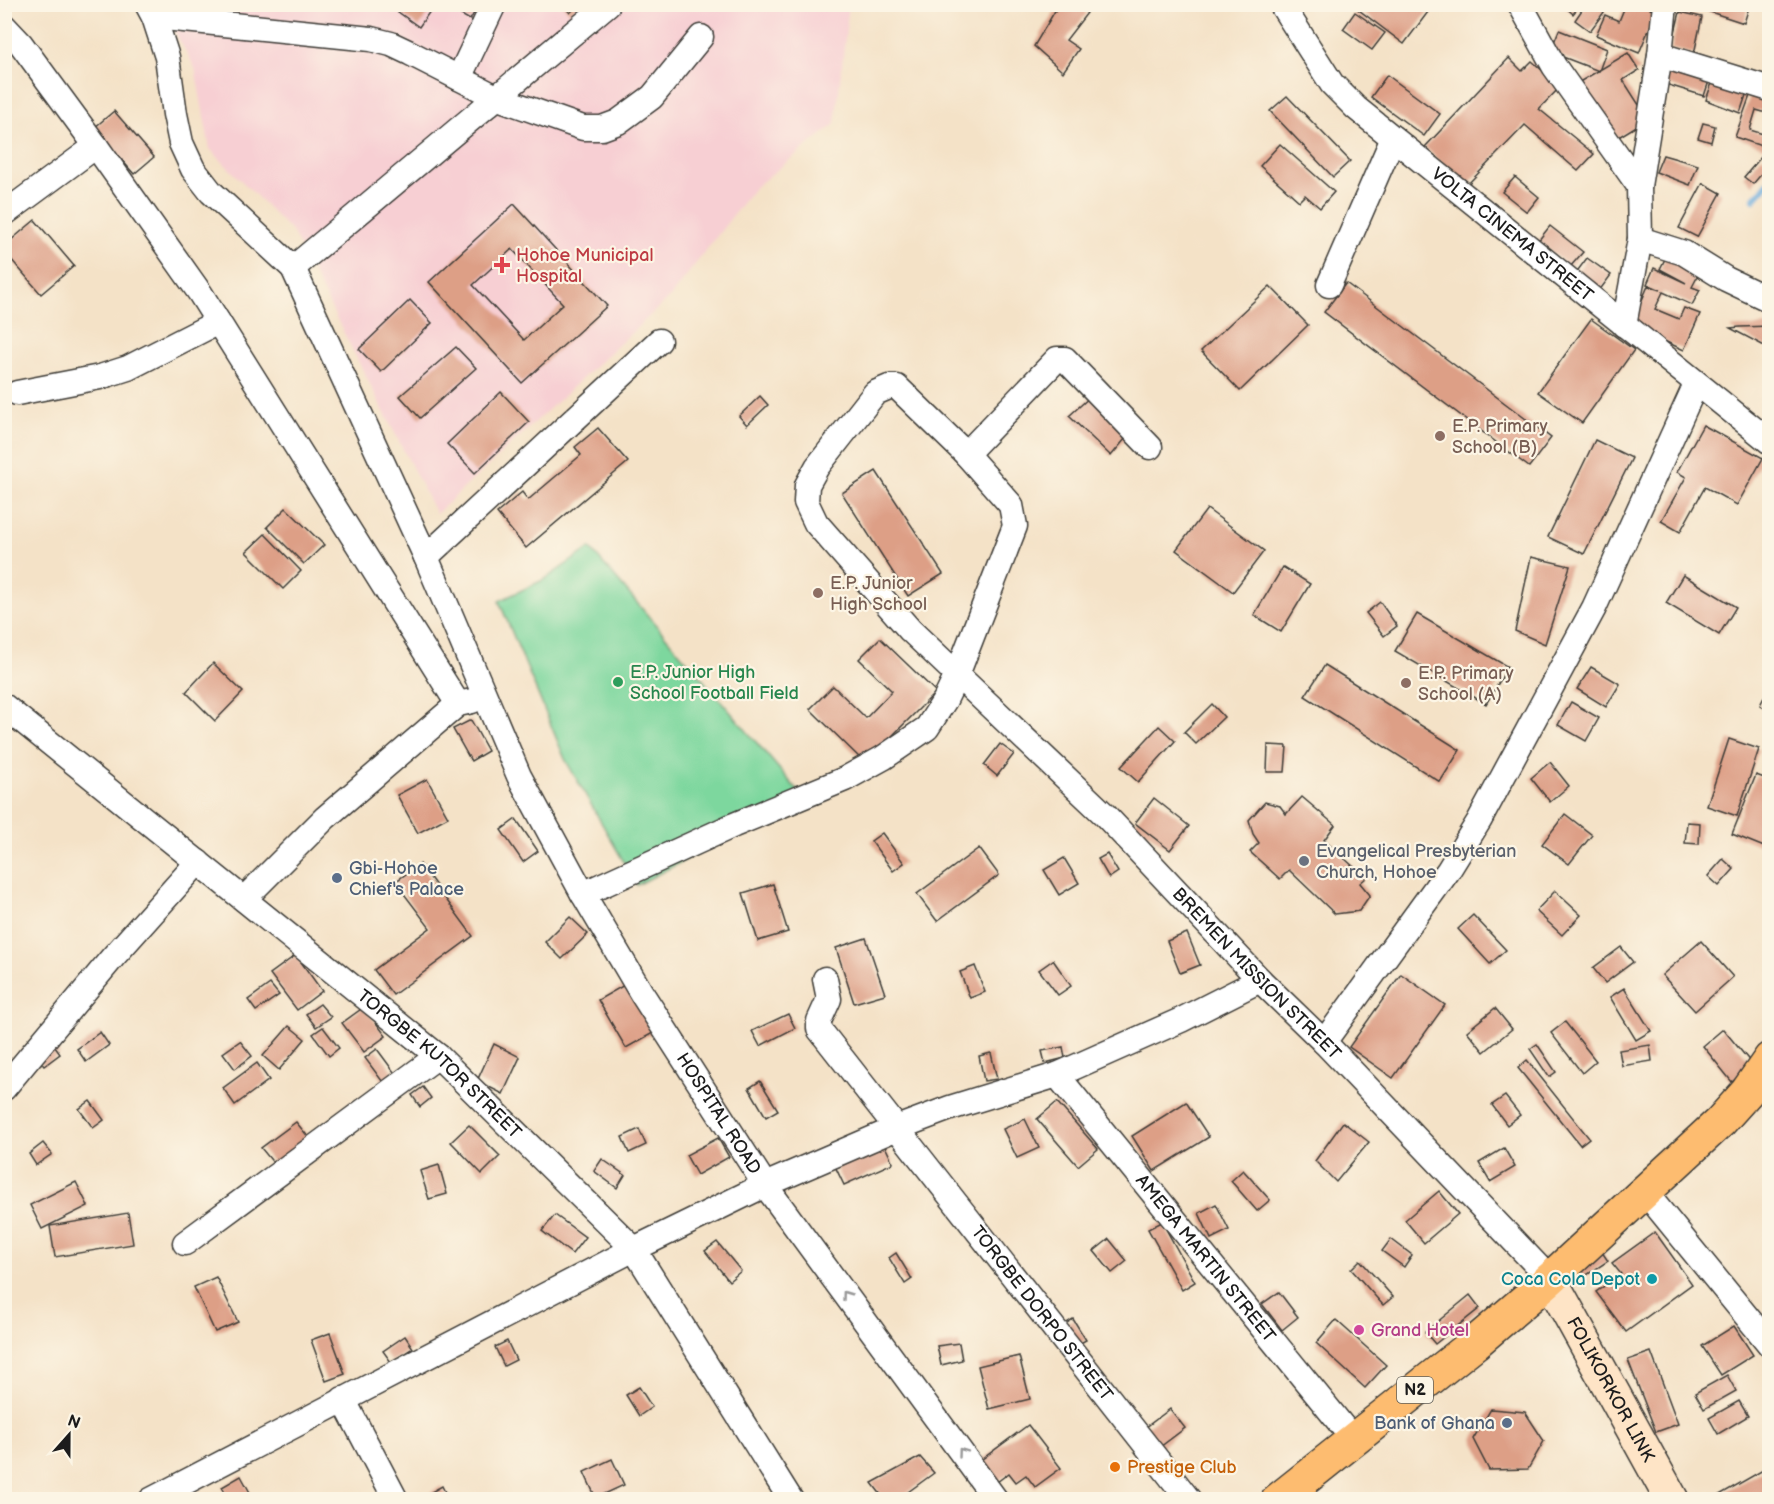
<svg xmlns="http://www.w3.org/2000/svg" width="1774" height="1504" viewBox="0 0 1774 1504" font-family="'Balsamiq Sans',sans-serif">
  <rect width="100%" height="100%" fill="#fcf5e5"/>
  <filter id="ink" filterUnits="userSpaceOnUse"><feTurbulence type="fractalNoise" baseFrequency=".0167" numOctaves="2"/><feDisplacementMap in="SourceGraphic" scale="12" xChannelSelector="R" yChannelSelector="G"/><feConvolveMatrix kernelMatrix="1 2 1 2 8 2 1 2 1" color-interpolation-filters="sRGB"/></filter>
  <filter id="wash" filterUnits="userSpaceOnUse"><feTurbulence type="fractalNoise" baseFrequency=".008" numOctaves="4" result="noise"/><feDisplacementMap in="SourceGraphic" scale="24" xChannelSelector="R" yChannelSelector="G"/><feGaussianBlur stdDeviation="1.35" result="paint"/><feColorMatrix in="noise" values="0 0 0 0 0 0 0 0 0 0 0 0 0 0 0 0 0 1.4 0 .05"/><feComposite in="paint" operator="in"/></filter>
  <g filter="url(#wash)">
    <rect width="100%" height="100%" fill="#f4e2c7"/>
    <path fill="#f7cfd3" d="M160 5H849L835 124 754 188 670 297 436 514 293 233 210 149 195 68Z"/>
    <path fill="#7dd79e" stroke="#4c7a5d" stroke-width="1.5" d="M590 548 804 798 637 885 565 759 499 601 545 579Z"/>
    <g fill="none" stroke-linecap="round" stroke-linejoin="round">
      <path stroke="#67aadc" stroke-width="6" d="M1754 199 1770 181"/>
    </g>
    <g id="blocks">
      <g fill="#dd9f86" fill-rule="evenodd">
        <path d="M387 4H435L419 27Z"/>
        <path d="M442 4H479L470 20Z"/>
        <path d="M562 4H579L570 13Z"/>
        <path d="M1059 4H1074L1087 13 1066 40 1079 49 1063 72 1034 46Z"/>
        <path d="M1357 4H1434L1404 44 1355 7Z"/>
        <path d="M1562 4H1581L1573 14Z"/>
        <path d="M1586 4H1610L1590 31 1575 20Z"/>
        <path d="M1626 4H1652L1650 9 1656 12 1639 53 1596 35 1605 15 1619 21Z"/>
        <path d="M1686 4H1750L1744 23Z"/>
        <path d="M1355 12 1385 33 1372 50 1343 29Z"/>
        <path d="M1680 12 1702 17 1694 54 1671 49Z"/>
        <path d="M1559 30 1607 49 1599 71 1550 52Z"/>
        <path d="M1628 53 1639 70 1623 80 1648 119 1617 138 1576 84Z"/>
        <path d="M1509 58 1522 71 1532 61 1560 87 1539 109 1594 154 1578 171 1525 125 1466 186 1425 147Z"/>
        <path d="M1666 61 1711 75 1704 96 1659 82Z"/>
        <path d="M1387 75 1440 114 1424 136 1371 97Z"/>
        <path d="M1714 77 1748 89 1740 113 1706 100Z"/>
        <path d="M1752 90 1770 96V114L1756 110 1750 130 1770 136V149L1735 137Z"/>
        <path d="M1287 96 1350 161 1333 177 1270 111Z"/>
        <path d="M114 111 154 157 134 174 94 128Z"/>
        <path d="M1703 123 1715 126 1711 142 1698 138Z"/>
        <path d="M1280 144 1334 192 1320 208 1305 195 1299 201 1260 166Z"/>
        <path d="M1663 155 1698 165 1690 185 1656 172Z"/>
        <path d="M1762 156 1770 164 1753 184 1744 177Z"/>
        <path d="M1515 177 1539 197 1527 212 1502 192Z"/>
        <path d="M1703 183 1721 193 1697 237 1679 228Z"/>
        <path d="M514 204 607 306 522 383 429 282ZM512 249 563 304 524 340 473 285Z"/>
        <path d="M35 220 74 266 41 294 4 251V246Z"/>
        <path d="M1550 226 1583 252 1570 267 1538 241Z"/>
        <path d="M1669 251 1702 268 1692 287 1700 290 1692 305 1663 292 1655 309 1679 319 1684 308 1700 314 1684 350 1631 326 1648 286 1661 290 1647 284 1654 268 1686 283 1660 269Z"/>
        <path d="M1587 258 1611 275 1599 291 1575 274Z"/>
        <path d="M1346 283 1551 438 1529 467 1324 312Z"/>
        <path d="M1270 286 1308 325 1240 391 1201 351Z"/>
        <path d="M410 300 432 323 381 372 359 349Z"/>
        <path d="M1591 319 1634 350 1582 423 1538 392Z"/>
        <path d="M1770 326V349L1730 328 1740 327Z"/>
        <path d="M456 347 476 368 420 418 400 396Z"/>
        <path d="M501 392 529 422 475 473 447 444Z"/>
        <path d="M1770 394V409L1762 403Z"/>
        <path d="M760 396 768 405 747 425 739 416Z"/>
        <path d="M1091 396 1130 433 1111 456 1069 416Z"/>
        <path d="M1703 425 1763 458 1737 505 1705 487 1680 532 1661 521 1686 477 1677 472Z"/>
        <path d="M598 428 628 462 526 548 497 513 522 492 528 500 581 455 575 447Z"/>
        <path d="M1595 440 1632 458 1584 554 1548 537Z"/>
        <path d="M876 471 943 574 908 596 842 493Z"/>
        <path d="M286 508 324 545 304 564 267 527Z"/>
        <path d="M1207 509 1264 551 1233 592 1176 550Z"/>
        <path d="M265 534 301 571 283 589 246 552Z"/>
        <path d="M1531 557 1570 566 1545 644 1515 631Z"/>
        <path d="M1283 567 1310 584 1281 632 1254 615Z"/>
        <path d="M1683 575 1736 607 1719 635 1666 603Z"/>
        <path d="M1380 602 1397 626 1384 636 1366 613Z"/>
        <path d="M1417 614 1508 667 1486 704 1395 651Z"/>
        <path d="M880 638 936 692 865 763 810 709 833 686 866 718 892 691 859 659Z"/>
        <path d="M213 663 243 692 215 721 186 692Z"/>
        <path d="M1325 665 1460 750 1440 782 1305 696Z"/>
        <path d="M1591 667 1620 684 1606 707 1577 689Z"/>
        <path d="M1770 686V712L1760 705Z"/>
        <path d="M1571 702 1599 718 1586 741 1558 725Z"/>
        <path d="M1212 704 1224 717 1196 744 1184 732Z"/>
        <path d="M471 720 488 751 471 761 453 729Z"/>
        <path d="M1159 726 1175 741 1138 782 1121 767Z"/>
        <path d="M1729 739 1759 749 1737 816 1707 806Z"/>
        <path d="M1000 744 1014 754 997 776 984 765Z"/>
        <path d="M1268 745 1287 746 1285 772H1267Z"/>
        <path d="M1550 762 1569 786 1550 802 1531 778Z"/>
        <path d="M1756 775 1770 780V833L1764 847 1732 834Z"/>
        <path d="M427 779 448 817 418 833 397 795Z"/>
        <path d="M1302 797 1335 825 1324 840 1366 878 1360 883 1370 895 1359 911 1335 914 1289 870 1280 879 1250 852 1259 843 1253 834 1249 820 1265 802 1280 806 1286 814Z"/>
        <path d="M1154 798 1189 826 1170 850 1135 823Z"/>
        <path d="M1565 814 1592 835 1569 864 1542 844Z"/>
        <path d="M516 819 538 851 523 862 501 830Z"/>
        <path d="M1687 822 1700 823 1699 844 1685 843Z"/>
        <path d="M882 833 904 863 893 871 871 841Z"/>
        <path d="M979 848 999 875 937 921 917 894Z"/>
        <path d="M1107 854 1118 872 1109 878 1098 859Z"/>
        <path d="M1064 858 1079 883 1059 895 1044 870Z"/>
        <path d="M1723 859 1734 869 1719 886 1708 876Z"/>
        <path d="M420 864 473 936 393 995 374 970 430 928 395 882Z"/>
        <path d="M773 884 788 932 758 941 743 893Z"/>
        <path d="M1555 891 1581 915 1562 935 1536 911Z"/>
        <path d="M1473 915 1506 950 1490 964 1458 929Z"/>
        <path d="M570 917 588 934 562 959 545 942Z"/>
        <path d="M1187 933 1200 965 1180 973 1167 941Z"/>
        <path d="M866 938 885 994 854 1003 836 948Z"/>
        <path d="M1701 941 1733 977 1695 1011 1662 975Z"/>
        <path d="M1621 947 1633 962 1605 983 1593 968Z"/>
        <path d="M296 955 322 991 297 1010 270 974Z"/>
        <path d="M1053 960 1071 986 1058 995 1039 970Z"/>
        <path d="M975 966 985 992 970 998 960 972Z"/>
        <path d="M1401 974 1445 1005 1393 1078 1349 1047Z"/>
        <path d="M270 984 279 995 256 1011 248 1000Z"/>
        <path d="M626 984 653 1033 626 1048 598 1000Z"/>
        <path d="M1624 988 1651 1031 1636 1040 1610 997Z"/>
        <path d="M320 1004 331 1017 316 1027 306 1014Z"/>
        <path d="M364 1007 386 1036 364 1052 342 1023Z"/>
        <path d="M1495 1008 1512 1029 1484 1052 1467 1031Z"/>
        <path d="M788 1014 795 1028 760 1046 752 1031Z"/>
        <path d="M1565 1022 1596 1061 1582 1073 1551 1033Z"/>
        <path d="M289 1026 305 1039 279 1070 263 1056Z"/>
        <path d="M323 1027 339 1048 329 1056 313 1034Z"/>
        <path d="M1723 1029 1752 1064 1732 1082 1703 1046Z"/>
        <path d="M100 1032 109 1045 86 1062 77 1049Z"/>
        <path d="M240 1041 252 1056 235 1069 223 1053Z"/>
        <path d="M494 1044 520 1057 503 1094 477 1081Z"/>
        <path d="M1537 1044 1556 1072 1549 1077 1530 1049Z"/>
        <path d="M1650 1045 1652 1061 1622 1066 1619 1050Z"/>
        <path d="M55 1047 60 1054 44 1066 38 1059Z"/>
        <path d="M1063 1047 1065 1058 1045 1063 1042 1051Z"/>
        <path d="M377 1049 397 1076 385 1085 365 1058Z"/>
        <path d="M991 1053 997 1079 984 1081 979 1056Z"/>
        <path d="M1527 1060 1589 1138 1580 1145 1518 1068Z"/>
        <path d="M257 1063 269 1080 235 1105 223 1088Z"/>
        <path d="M760 1081 778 1110 766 1117 749 1088Z"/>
        <path d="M1770 1083V1103L1760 1094Z"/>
        <path d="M423 1087 431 1098 420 1107 412 1095Z"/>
        <path d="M1505 1096 1520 1115 1507 1125 1492 1105Z"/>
        <path d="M90 1101 104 1120 93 1128 79 1109Z"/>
        <path d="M1057 1102 1098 1149 1078 1166 1037 1119Z"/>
        <path d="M1186 1102 1209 1137 1154 1171 1132 1136Z"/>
        <path d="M1025 1119 1039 1148 1017 1158 1003 1129Z"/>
        <path d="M296 1122 310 1139 275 1165 261 1148Z"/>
        <path d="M1343 1122 1369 1142 1336 1182 1315 1161Z"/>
        <path d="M469 1125 500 1156 482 1174 451 1142Z"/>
        <path d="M639 1129 646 1145 629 1153 622 1137Z"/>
        <path d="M718 1138 729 1157 697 1175 686 1155Z"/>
        <path d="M883 1142 893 1163 844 1185 834 1164Z"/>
        <path d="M43 1143 52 1154 36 1165 29 1154Z"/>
        <path d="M1504 1148 1515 1167 1490 1182 1479 1163Z"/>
        <path d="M602 1159 625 1175 617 1188 594 1171Z"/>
        <path d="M439 1165 447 1194 429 1199 420 1171Z"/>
        <path d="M1243 1170 1270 1200 1257 1211 1231 1181Z"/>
        <path d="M76 1182 88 1206 42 1229 30 1205Z"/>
        <path d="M1439 1191 1458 1214 1424 1243 1405 1220Z"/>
        <path d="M1216 1204 1229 1230 1211 1239 1199 1213Z"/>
        <path d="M128 1213 133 1244 55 1257 50 1226Z"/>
        <path d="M555 1215 585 1237 572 1254 542 1231Z"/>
        <path d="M1162 1222 1195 1282 1182 1290 1148 1229Z"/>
        <path d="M1655 1232 1692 1284 1626 1332 1596 1292 1621 1274 1612 1263Z"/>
        <path d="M1109 1239 1127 1261 1112 1273 1094 1251Z"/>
        <path d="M1391 1239 1412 1255 1404 1267 1382 1251Z"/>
        <path d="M717 1242 741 1271 729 1281 705 1251Z"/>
        <path d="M1602 1252 1608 1261 1570 1286 1563 1277Z"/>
        <path d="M896 1253 912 1279 905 1284 889 1258Z"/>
        <path d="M1360 1260 1393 1297 1383 1305 1351 1269Z"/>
        <path d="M216 1277 238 1322 215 1332 194 1287Z"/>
        <path d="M1279 1292 1298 1317 1282 1330 1262 1304Z"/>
        <path d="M1470 1295 1480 1308 1435 1344 1425 1332Z"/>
        <path d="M1073 1319 1086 1340 1075 1346 1062 1326Z"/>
        <path d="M1336 1320 1386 1365 1365 1388 1316 1343Z"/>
        <path d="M1734 1326 1753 1355 1721 1375 1702 1346Z"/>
        <path d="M330 1333 345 1374 326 1381 311 1340Z"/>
        <path d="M405 1336 413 1348 391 1362 383 1351Z"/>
        <path d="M507 1341 516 1360 504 1366 495 1347Z"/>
        <path d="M959 1343 962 1360 941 1365 937 1346Z"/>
        <path d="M1651 1352 1678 1424 1656 1432 1628 1360Z"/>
        <path d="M1019 1356 1030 1399 989 1409 978 1366Z"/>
        <path d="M1727 1375 1736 1391 1704 1409 1695 1393Z"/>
        <path d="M639 1387 652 1407 639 1416 626 1395Z"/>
        <path d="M1739 1401 1748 1416 1718 1434 1709 1418Z"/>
        <path d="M1170 1409 1185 1428 1156 1450 1141 1431Z"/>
        <path d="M1491 1409 1525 1412 1544 1441 1528 1469 1489 1470 1473 1439Z"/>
        <path d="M1028 1425 1061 1468 1035 1487 1026 1475 1016 1482 1009 1473 993 1485 977 1463Z"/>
        <path d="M920 1457 934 1473 897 1500H885L872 1483Z"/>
        <path d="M612 1459 624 1485 596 1498 584 1472Z"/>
        <path d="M1770 1466V1500H1715L1714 1498Z"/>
        <path d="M241 1476 253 1498 250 1500H229L222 1487Z"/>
        <path d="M442 1486 449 1500H417Z"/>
      </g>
    </g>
  </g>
  <g filter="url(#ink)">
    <use href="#blocks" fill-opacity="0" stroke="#3c3a36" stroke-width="1.5"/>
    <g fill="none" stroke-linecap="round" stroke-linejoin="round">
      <defs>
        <g id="street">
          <path id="s1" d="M147 4 154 17 167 57 175 114 181 143 193 169 211 192 293 268 426 557 519 776 583 894 642 994 765 1185 996 1500"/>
          <path id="s2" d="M1281 4 1332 84 1356 108 1770 442"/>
          <path d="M1520 4 1554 66 1639 186 1640 239 1624 325"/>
          <path d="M154 17 371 39 391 44 410 53 498 98 583 128H602L618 122 652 97 701 37"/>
          <path d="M4 26 21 44 96 146 200 293 458 704"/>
          <path d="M1660 55 1770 89"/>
          <path d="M459 78 494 4"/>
          <path d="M1639 186 1660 55 1665 4"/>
          <path d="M4 214 96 146"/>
          <path d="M1640 239 1684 253 1726 279 1770 300"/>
          <path d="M293 268 608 4"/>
          <path d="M1329 285 1393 138"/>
          <path d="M17 393 100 377 128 368 218 322"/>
          <path id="s3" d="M1150 447 1065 359H1057L966 454 897 387H889L875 393 817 467 807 485 806 502 816 523 910 630 1105 815 1260 980 1324 1042 1550 1279"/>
          <path d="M426 557 659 341"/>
          <path id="s4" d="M4 706 438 1056 634 1249 791 1500"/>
          <path d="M583 894 734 825 845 779 883 758 927 728 945 700 957 675 1015 526 1011 505 966 454"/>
          <path d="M244 899 325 818 458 704 472 701"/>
          <path id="s5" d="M825 979 829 999 819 1021V1029L1189 1500"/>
          <path d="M1324 1042 1448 871 1479 821 1594 608 1696 384"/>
          <path id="s6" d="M1057 1075 1353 1439"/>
          <path d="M4 1088 113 957 198 862"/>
          <path d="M1645 1192 1770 1345"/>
          <path d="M185 1243 438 1056"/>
          <path d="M343 1399 396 1500"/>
          <path d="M151 1500 634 1249 765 1185 897 1128 950 1108 1057 1075 1181 1020 1260 980"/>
        </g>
        <g id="secondary">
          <path id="s7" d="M1550 1279 1672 1500"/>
        </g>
        <path id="highway" d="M1278 1500 1475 1343 1550 1279 1720 1122 1747 1092 1770 1059"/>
      </defs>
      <use href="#street" stroke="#3c3a36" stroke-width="27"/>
      <use href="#secondary" stroke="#3c3a36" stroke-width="36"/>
      <use href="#highway" stroke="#3c3a36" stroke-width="36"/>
      <use href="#street" stroke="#fff" stroke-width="24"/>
      <use href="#secondary" stroke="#fee4c6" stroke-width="33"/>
      <use href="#highway" stroke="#fdbc70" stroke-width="33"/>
    </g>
    <defs><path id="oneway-chevron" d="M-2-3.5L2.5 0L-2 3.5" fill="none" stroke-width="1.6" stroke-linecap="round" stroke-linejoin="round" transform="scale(1.5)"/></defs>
    <g stroke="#999">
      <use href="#oneway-chevron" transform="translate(846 1295) rotate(-126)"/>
      <use href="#oneway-chevron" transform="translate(962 1452) rotate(-126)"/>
    </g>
  </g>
  <path fill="#e0444e" stroke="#fcf5e5" stroke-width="2" d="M499 256h6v6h6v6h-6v6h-6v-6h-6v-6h6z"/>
  <g fill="#8d6e63" stroke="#fcf5e5" stroke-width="2">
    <circle cx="1440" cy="436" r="6"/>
    <circle cx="818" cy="593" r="6"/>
    <circle cx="1406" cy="683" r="6"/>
  </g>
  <circle fill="#2e9e5b" stroke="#fcf5e5" stroke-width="2" cx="618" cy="682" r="6"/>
  <circle fill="#6b7280" stroke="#fcf5e5" stroke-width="2" cx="1304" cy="861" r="6"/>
  <g fill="#5c6f8a" stroke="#fcf5e5" stroke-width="2">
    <circle cx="337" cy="878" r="6"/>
    <circle cx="1507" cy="1423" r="6"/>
  </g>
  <circle fill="#0f9aa8" stroke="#fcf5e5" stroke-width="2" cx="1652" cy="1279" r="6"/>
  <circle fill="#d1479c" stroke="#fcf5e5" stroke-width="2" cx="1359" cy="1330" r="6"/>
  <circle fill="#e8710a" stroke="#fcf5e5" stroke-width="2" cx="1115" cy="1467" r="6"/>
  <g text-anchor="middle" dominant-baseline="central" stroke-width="4.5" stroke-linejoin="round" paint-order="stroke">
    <rect fill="#fcf5e5" stroke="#5f5d58" stroke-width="1.5" x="1397" y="1377" width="36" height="26" rx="4.5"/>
    <g font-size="16" font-weight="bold" fill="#1c1c1c">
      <text x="1415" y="1390">N2</text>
    </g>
    <g font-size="18" fill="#1c1c1c" stroke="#fcf5e5">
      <text stroke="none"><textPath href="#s2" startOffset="330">VOLTA CINEMA STREET</textPath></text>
      <text stroke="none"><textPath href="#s3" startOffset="1167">BREMEN MISSION STREET</textPath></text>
      <text stroke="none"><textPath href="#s4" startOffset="564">TORGBE KUTOR STREET</textPath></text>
      <text stroke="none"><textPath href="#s1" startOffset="1262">HOSPITAL ROAD</textPath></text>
      <text stroke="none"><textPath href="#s6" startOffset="236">AMEGA MARTIN STREET</textPath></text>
      <text stroke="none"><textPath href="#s5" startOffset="414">TORGBE DORPO STREET</textPath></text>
      <text stroke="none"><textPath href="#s7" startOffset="126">FOLIKORKOR LINK</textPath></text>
    </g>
    <g font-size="18" fill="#be3a42" stroke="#fcf5e5" text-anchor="start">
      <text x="516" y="255">Hohoe Municipal<tspan x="516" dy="21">Hospital</tspan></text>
    </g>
    <g font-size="18" fill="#785e54" stroke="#fcf5e5" text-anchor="start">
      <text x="1452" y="426">E.P. Primary<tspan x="1452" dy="21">School (B)</tspan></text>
      <text x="830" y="583">E.P. Junior<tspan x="830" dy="21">High School</tspan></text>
      <text x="1418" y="673">E.P. Primary<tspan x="1418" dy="21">School (A)</tspan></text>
    </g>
    <g font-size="18" fill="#27864d" stroke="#fcf5e5" text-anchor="start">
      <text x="630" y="672">E.P. Junior High<tspan x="630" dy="21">School Football Field</tspan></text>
    </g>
    <g font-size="18" fill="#5b616d" stroke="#fcf5e5" text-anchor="start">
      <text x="1316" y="851">Evangelical Presbyterian<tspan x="1316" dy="21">Church, Hohoe</tspan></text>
    </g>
    <g font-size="18" fill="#4e5e75" stroke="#fcf5e5" text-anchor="start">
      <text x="349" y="868">Gbi-Hohoe<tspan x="349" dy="21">Chief's Palace</tspan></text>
      <text x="1495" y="1423" text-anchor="end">Bank of Ghana</text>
    </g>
    <g font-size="18" fill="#0d838f" stroke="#fcf5e5" text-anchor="end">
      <text x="1640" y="1279">Coca Cola Depot</text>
    </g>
    <g font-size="18" fill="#b23c85" stroke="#fcf5e5" text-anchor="start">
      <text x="1371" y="1330">Grand Hotel</text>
    </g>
    <g font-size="18" fill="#c56008" stroke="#fcf5e5" text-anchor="start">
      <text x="1127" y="1467">Prestige Club</text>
    </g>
  </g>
  <rect width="1774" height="1504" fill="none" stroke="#fcf5e5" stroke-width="24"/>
  <g transform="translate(69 1435) rotate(21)" stroke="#fcf5e5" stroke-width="4.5" paint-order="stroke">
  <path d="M0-4.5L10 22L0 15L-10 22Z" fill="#1c1c1c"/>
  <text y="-9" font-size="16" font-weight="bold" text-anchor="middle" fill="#1c1c1c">N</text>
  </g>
</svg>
